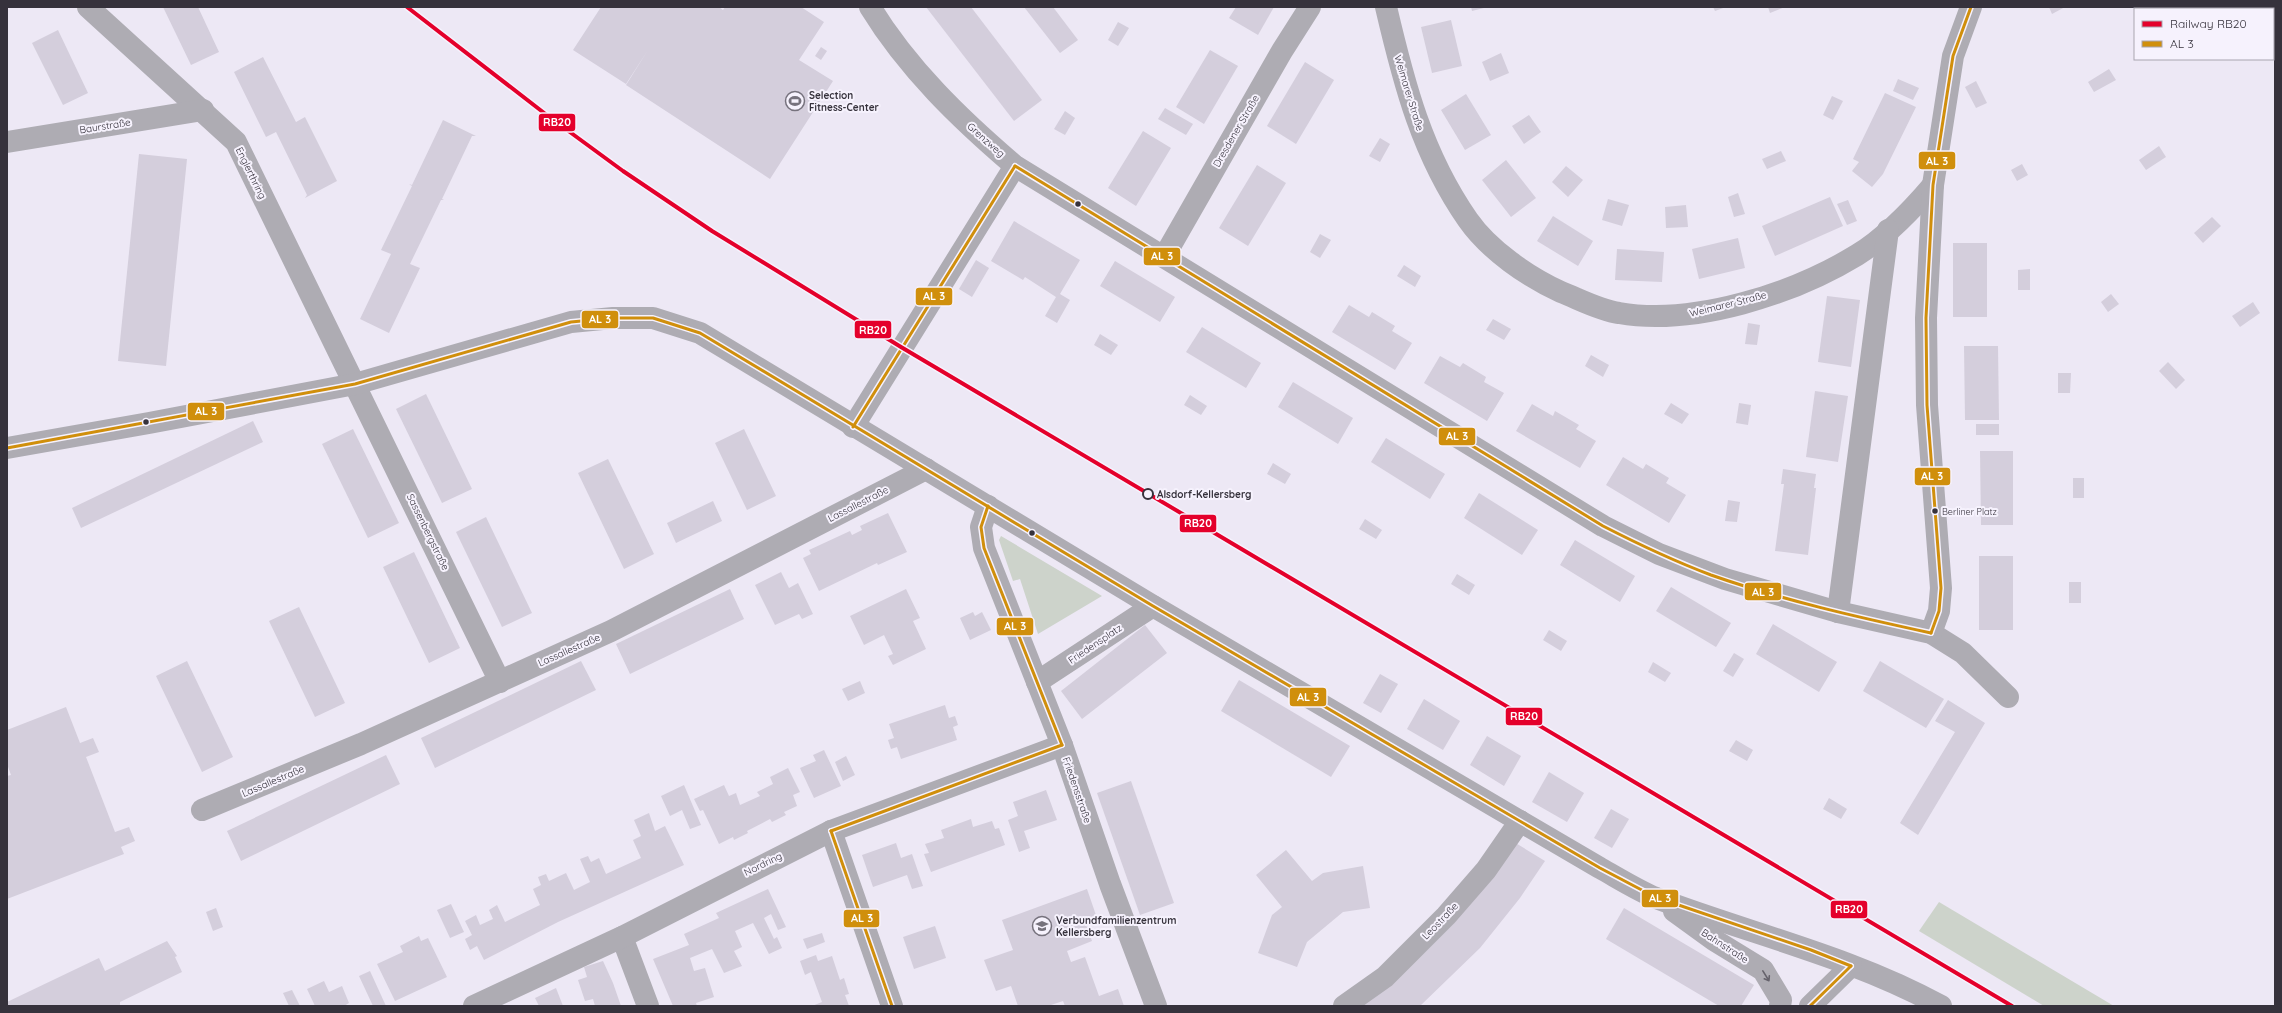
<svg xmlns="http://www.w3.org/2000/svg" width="2282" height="1013" viewBox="0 0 2282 1013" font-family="Quicksand,sans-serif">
  <rect width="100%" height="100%" fill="#ede8f5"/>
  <g fill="#cdd3cb">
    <path d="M1001 536 1102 596 1038 634 1020 579 1013 581 999 540Z"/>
    <path d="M1939 902 2114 1006H2044L1919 931Z"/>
  </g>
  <g fill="#d4cedc">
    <path d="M163 7H198L219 52 191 65Z"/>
    <path d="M601 7H719L723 10 725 7H801L824 22 799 60 833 81 770 179 626 85 648 50 626 84 573 50Z"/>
    <path d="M926 7H971L1042 100 1014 121Z"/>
    <path d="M1024 7H1053L1078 40 1060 53Z"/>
    <path d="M1236 7H1274L1258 35 1229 18Z"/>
    <path d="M1471 7H1484V8L1472 11Z"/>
    <path d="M1713 7H1726L1715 11Z"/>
    <path d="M1768 7H1785L1770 13Z"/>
    <path d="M2049 7H2065L2052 14Z"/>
    <path d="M2229 7H2247L2244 9H2230Z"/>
    <path d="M1451 20 1462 66 1432 73 1421 27Z"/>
    <path d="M1118 22 1129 28 1118 46 1108 40Z"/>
    <path d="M58 30 88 93 63 105 32 43Z"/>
    <path d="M821 47 827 51 821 60 815 56Z"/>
    <path d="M1210 50 1238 66 1204 124 1176 107Z"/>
    <path d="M1501 53 1509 73 1490 81 1482 62Z"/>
    <path d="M263 57 296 122 305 117 337 181 305 198 307 195 276 132 266 137 234 72Z"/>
    <path d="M1305 62 1334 80 1296 144 1267 126Z"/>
    <path d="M2109 69 2116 80 2094 92 2088 82Z"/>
    <path d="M1898 79 1919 88 1913 100 1893 91Z"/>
    <path d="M1976 81 1987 103 1976 108 1965 87Z"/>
    <path d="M1885 93 1916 107 1883 174 1872 187 1852 171 1859 162 1853 159Z"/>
    <path d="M1466 94 1491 135 1465 150 1441 110Z"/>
    <path d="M1832 96 1843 101 1833 120 1823 115Z"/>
    <path d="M1165 108 1193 124 1186 135 1158 119Z"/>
    <path d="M1065 111 1075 118 1065 135 1054 129Z"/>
    <path d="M1529 115 1541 132 1524 144 1512 126Z"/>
    <path d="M443 120 476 136H472L442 199 444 200H441L410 264 420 268 389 333 360 319 391 254 381 250 412 186 409 184 412 185Z"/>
    <path d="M1143 131 1171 148 1136 206 1108 188Z"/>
    <path d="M1380 138 1390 144 1380 162 1369 156Z"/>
    <path d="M2159 146 2166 157 2146 170 2139 160Z"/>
    <path d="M1781 151 1786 161 1767 169 1762 159Z"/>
    <path d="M139 154 187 159 166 366 118 361Z"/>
    <path d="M1506 160 1536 198 1511 217 1482 180Z"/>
    <path d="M2022 164 2028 175 2017 181 2011 170Z"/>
    <path d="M1257 165 1286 183 1248 246 1219 228Z"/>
    <path d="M1566 166 1583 180 1568 197 1552 182Z"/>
    <path d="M1738 193 1745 214 1734 217 1728 197Z"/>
    <path d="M1830 197 1843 226 1775 256 1762 226Z"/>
    <path d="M1608 199 1629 205 1622 226 1602 220Z"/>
    <path d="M1848 200 1857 221 1847 225 1837 204Z"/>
    <path d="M1686 205 1688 227 1666 228 1665 207Z"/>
    <path d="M1553 216 1593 241 1578 266 1537 241Z"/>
    <path d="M2212 217 2221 226 2203 243 2194 233Z"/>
    <path d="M1014 221 1080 260 1060 294 1070 300 1057 323 1045 316 1056 297 1025 277 1023 280 991 261Z"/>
    <path d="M1320 234 1331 240 1320 258 1310 252Z"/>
    <path d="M1738 238 1745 268 1699 279 1692 249Z"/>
    <rect x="1953" y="243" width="34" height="74"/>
    <path d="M1617 249 1664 252 1662 282 1615 280Z"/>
    <path d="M976 260 989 268 972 297 959 289Z"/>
    <path d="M1115 261 1175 297 1160 322 1100 286Z"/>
    <path d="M1404 265 1421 276 1415 287 1397 276Z"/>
    <path d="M2030 269V290H2018V270Z"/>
    <path d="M2111 294 2119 304 2108 312 2101 302Z"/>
    <path d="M1827 296 1860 300 1851 367 1818 362Z"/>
    <path d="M2253 302 2260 313 2240 327 2232 316Z"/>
    <path d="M1349 305 1369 317 1372 312 1395 326 1392 331 1412 343 1395 370 1332 332Z"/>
    <path d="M1493 319 1511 329 1504 340 1486 330Z"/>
    <path d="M1748 323 1760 325 1757 345 1745 344Z"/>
    <path d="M1202 327 1261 363 1246 388 1186 352Z"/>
    <path d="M1100 334 1118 345 1111 355 1094 345Z"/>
    <path d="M1964 346H1998L1999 420H1965Z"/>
    <path d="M1591 355 1609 365 1603 377 1585 366Z"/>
    <path d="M1440 356 1460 367 1463 363 1486 377 1484 382 1504 393 1487 421 1424 383Z"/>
    <path d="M2168 362 2185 380 2176 389 2159 371Z"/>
    <path d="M2058 373H2071L2070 393H2058Z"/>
    <path d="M1293 382 1353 418 1338 444 1278 407Z"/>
    <path d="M1815 391 1848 396 1838 462 1806 457Z"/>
    <path d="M426 394 472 489 442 503 396 409Z"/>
    <path d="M1190 395 1207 406 1201 415 1184 405Z"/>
    <path d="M1671 403 1689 414 1682 424 1664 414Z"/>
    <path d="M1739 403 1751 405 1748 425 1736 423Z"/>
    <path d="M1532 404 1553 416 1555 411 1579 425 1576 429 1596 441 1580 468 1516 431Z"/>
    <path d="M253 421 263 442 81 528 72 508Z"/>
    <rect x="1976" y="424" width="23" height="11"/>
    <path d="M353 429 399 523 368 538 322 444Z"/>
    <path d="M744 429 776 496 747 510 715 443Z"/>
    <path d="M1386 438 1445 474 1430 499 1371 462Z"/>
    <path d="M1980 451H2013V525H1981Z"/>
    <path d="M1623 457 1643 469 1646 464 1669 478 1666 483 1686 495 1669 523 1606 485Z"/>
    <path d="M608 459 654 554 624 569 578 473Z"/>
    <path d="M1273 463 1291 474 1285 484 1267 474Z"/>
    <path d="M1783 469 1816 474 1814 488H1816L1808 555 1775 551 1784 484H1781Z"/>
    <rect x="2073" y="478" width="11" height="20"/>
    <path d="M1479 493 1538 530 1522 555 1464 518Z"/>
    <path d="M1728 500 1740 502 1737 522 1725 521Z"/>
    <path d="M713 501 722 521 676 543 667 523Z"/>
    <path d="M888 513 907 552 878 565 877 563 819 591 803 558 811 554 809 550 850 531 852 535 862 530 860 526Z"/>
    <path d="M486 517 532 613 502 627 456 532Z"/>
    <path d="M1365 519 1382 530 1376 539 1359 529Z"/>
    <path d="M1575 540 1635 576 1620 602 1560 565Z"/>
    <path d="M414 552 460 648 429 663 383 567Z"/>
    <rect x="1979" y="556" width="34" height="74"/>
    <path d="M781 572 789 588 798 583 813 614 802 619 799 614 775 625 755 585Z"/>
    <path d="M1457 574 1475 585 1469 595 1451 584Z"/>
    <rect x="2069" y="582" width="12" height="21"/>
    <path d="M1671 587 1731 623 1716 647 1656 611Z"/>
    <path d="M730 589 744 619 630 674 616 644Z"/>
    <path d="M906 589 920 618 913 621 926 649 893 665 888 656 893 654 884 635 864 645 850 616Z"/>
    <path d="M299 607 345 703 315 717 269 621Z"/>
    <path d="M973 612 975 616 982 612 991 630 970 640 960 618Z"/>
    <path d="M1773 624 1837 662 1819 692 1756 654Z"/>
    <path d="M1145 625 1167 653 1082 719 1061 691Z"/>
    <path d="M1549 630 1567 641 1561 651 1543 640Z"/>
    <path d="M1734 653 1744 659 1733 677 1723 671Z"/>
    <path d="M187 661 233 757 202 772 156 676Z"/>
    <path d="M581 661 596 690 435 768 421 738Z"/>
    <path d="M1880 661 1944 699 1926 728 1863 691Z"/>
    <path d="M1653 662 1671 673 1665 682 1648 672Z"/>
    <path d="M1380 674 1398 684 1381 713 1363 703Z"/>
    <path d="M1239 680 1350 746 1331 777 1221 711Z"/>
    <path d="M860 681 865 693 848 701 842 689Z"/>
    <path d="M1424 699 1460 721 1443 750 1407 729Z"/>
    <path d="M1948 700 1985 723 1918 835 1900 823 1955 732 1935 721Z"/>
    <path d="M945 705 949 718 955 716 958 725 953 727 957 740 901 759 897 747 891 749 888 740 894 738 889 724Z"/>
    <path d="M66 707 80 743 93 738 99 752 86 757 115 832 129 827 135 841 121 847 124 854 7 899V776L11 775 7 764V730Z"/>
    <path d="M1487 736 1521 756 1504 786 1470 765Z"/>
    <path d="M1736 740 1753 750 1747 761 1729 751Z"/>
    <path d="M824 750 841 786 814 798 800 768 816 761 813 755Z"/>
    <path d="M386 755 400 784 241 861 227 831Z"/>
    <path d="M846 756 855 775 843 781 835 762Z"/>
    <path d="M788 768 800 792 793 795 797 806 784 812 786 815 772 822 770 819 747 831 748 833 734 840 733 837 719 844 703 810 700 811 694 799 724 785 729 796 736 793 740 805 760 796 757 792 773 784 770 777Z"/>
    <path d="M1549 772 1584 793 1567 822 1532 802Z"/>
    <path d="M1131 781 1174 903 1140 915 1097 793Z"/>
    <path d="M684 785 701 825 690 829 682 810 670 816 661 796Z"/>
    <path d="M1046 790 1057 820 1024 831 1030 848 1019 852 1008 820 1018 816 1013 802Z"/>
    <path d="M1829 798 1847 809 1841 819 1823 809Z"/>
    <path d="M1611 809 1629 819 1612 848 1594 838Z"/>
    <path d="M649 813 655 831 665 826 684 865 558 922 484 960 477 946 470 950 465 939 472 935 465 921 476 915 480 925 493 919 489 910 497 905 505 922 540 905 533 889 541 885 538 877 546 874 549 881 566 873 574 890 590 882 580 859 588 856 591 862 599 858 606 874 641 858 633 840 641 836 634 820Z"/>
    <path d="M971 819 973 827 992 821 995 829 999 828 1005 845 931 872 924 854 929 853 925 844 944 838 941 830Z"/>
    <path d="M1514 842 1545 861 1520 898 1480 948 1420 1006H1361L1425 952 1453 924Z"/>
    <path d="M896 843 901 858 912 854 923 886 912 889 907 875 873 887 862 855Z"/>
    <path d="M1286 850 1312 881 1323 873 1363 866 1370 908 1343 912 1307 942 1297 967 1258 953 1272 915 1282 907 1256 875Z"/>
    <path d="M768 889 786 927 778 930 771 914 764 918 774 939 777 937 782 948 769 954 753 923 735 931 742 947 734 951 742 966 724 973 712 949 690 958 694 971 705 968 714 997 696 1003 697 1006H673L653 959 689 945 684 934 719 918 716 913Z"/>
    <path d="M1087 889 1098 921 1086 925 1092 941 1067 951 1071 962 1085 957 1099 996 1118 989 1124 1006H1065L1063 1001 1048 1006H1018L1011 986 996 991 984 960 1013 950 1002 920Z"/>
    <path d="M451 904 464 932 450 938 437 910Z"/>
    <path d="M216 908 223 927 213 931 206 912Z"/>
    <path d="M1624 908 1754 985 1741 1006H1719L1606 939Z"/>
    <path d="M935 926 946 958 914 969 903 937Z"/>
    <path d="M822 933 825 942 807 949 803 939Z"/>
    <path d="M419 936 421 941 428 938 447 977 395 1001 377 964 403 952 400 946Z"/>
    <path d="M167 941 177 956 175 957 182 972 120 1002V1006H7V1002L99 958 105 971Z"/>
    <path d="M816 955 818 961 832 956 840 980 844 978 849 994 845 995 849 1006H812L822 1002 811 972 805 975 800 961Z"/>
    <path d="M603 961 613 983 621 1006H595L593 999 585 1001 578 980 587 977 584 967Z"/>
    <path d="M370 971 386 1006H373L359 976Z"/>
    <path d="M324 981 329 992 342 986 349 1003 344 1006H315L307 989Z"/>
    <path d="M556 988 563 1006H539L535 998Z"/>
    <path d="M292 990 300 1006H289L283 993Z"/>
  </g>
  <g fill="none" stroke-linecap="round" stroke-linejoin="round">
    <g stroke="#aeacb3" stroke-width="22">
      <path d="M88 7 236 142 500 682"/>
      <path d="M870 7C908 69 960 119 1015 166L1603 526 1659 554 1725 579 1838 612 1931 633 1963 653 2008 697"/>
      <path d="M1386 7C1404 84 1422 154 1468 220 1489 250 1528 277 1561 292 1579 299 1599 310 1619 313 1694 326 1793 294 1857 255 1886 237 1911 211 1933 185"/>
      <path d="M7 142 203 110"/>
      <path d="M1164 257 1282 51 1310 7"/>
      <path d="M853 427 1015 166"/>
      <path d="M7 448 149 423 355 384 571 322 613 318H653L700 333 1153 606 1600 868C1618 878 1637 890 1656 898 1751 934 1852 957 1941 1006"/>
      <path d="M988 506 981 527 984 548 1062 745 1110 884 1156 1006"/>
      <path d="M1838 612 1888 230"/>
      <path d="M1931 633 1939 611 1941 588 1927 405 1926 318 1933 185 1953 56 1971 7"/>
      <path d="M1037 682 1153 606"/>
      <path d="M202 810 361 744 611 631 926 469"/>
      <path d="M831 831 892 1006"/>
      <path d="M1674 911 1714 940 1763 970 1781 1000 1780 1006"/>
      <path d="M622 937 648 1006"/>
      <path d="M474 1006 622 937 831 831 1062 745"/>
      <path d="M1344 1006 1385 977 1446 916 1486 870 1520 821"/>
      <path d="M1810 1006 1851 966"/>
    </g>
    <defs>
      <g id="bus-1">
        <path d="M1015 166 1603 526C1638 544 1674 561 1711 575 1782 600 1857 617 1931 633"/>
        <path d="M853 427 1015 166"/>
        <path d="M7 448 355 384 571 322 613 318H653L700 333 1153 606 1600 868 1655 897 1811 950 1851 966"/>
        <path d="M988 506 981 527 984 548 1062 745"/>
        <path d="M1931 633 1939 611 1941 588 1927 405 1926 318 1933 185 1953 56 1971 7"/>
        <path d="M831 831 1062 745"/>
        <path d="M831 831 892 1006"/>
        <path d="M1810 1006 1851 966"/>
      </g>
    </defs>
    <use href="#bus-1" stroke="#f6f2fd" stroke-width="6"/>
    <use href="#bus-1" stroke="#d08f0c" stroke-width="3"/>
    <defs>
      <path id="rail-1" d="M407 7 548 116 623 171 712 231 901 347 2012 1006"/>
    </defs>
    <use href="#rail-1" stroke="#f6f2fd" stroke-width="7"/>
    <use href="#rail-1" stroke="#e4002b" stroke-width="4"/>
  </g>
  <defs><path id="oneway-shaft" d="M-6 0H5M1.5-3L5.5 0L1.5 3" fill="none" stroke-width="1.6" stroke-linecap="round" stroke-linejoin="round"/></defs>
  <use stroke="#66636c" href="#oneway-shaft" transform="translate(1766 976) rotate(58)"/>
  <defs>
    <symbol id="stadium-ring" viewBox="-11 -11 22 22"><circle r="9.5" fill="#f6f2fd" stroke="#76727d" stroke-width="1.5"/><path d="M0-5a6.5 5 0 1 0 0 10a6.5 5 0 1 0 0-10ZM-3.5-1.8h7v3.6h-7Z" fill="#76727d"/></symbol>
    <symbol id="school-ring" viewBox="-11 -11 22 22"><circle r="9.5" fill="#f6f2fd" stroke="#76727d" stroke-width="1.5"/><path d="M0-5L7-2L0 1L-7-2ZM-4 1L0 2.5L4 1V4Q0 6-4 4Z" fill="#76727d"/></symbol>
  </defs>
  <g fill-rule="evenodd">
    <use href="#stadium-ring" x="784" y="90" width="22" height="22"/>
    <use href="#school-ring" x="1031" y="915" width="22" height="22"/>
  </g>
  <g fill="#36323c" stroke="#f6f2fd" stroke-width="1.5">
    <circle cx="1078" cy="204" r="3.5"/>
    <circle cx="146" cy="422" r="3.5"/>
    <circle cx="1935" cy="511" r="3.5"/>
    <circle cx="1032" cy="533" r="3.5"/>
  </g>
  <circle fill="#f6f2fd" stroke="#36323c" stroke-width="2" cx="1148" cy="494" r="5"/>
  <g text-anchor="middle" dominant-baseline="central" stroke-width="4" stroke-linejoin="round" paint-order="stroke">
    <g font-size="9" fill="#36323c" stroke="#f6f2fd" text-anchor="start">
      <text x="1942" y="511">Berliner Platz</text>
    </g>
    <g font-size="10" fill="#36323c" stroke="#f6f2fd">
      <text transform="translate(1409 93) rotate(73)">Weimarer Straße</text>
      <text transform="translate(105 126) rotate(-9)">Baurstraße</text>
      <text transform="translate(1236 131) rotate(-60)">Dresdener Straße</text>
      <text transform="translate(986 140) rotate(42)">Grenzweg</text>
      <text transform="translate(251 173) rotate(64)">Englerthring</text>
      <text transform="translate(1728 304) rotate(-14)">Weimarer Straße</text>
      <text transform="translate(858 504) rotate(-27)">Lassallestraße</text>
      <text transform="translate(428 532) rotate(64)">Sassenbergstraße</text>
      <text transform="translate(1095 644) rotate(-34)">Friedensplatz</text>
      <text transform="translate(569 650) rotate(-24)">Lassallestraße</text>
      <text transform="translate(273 781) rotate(-23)">Lassallestraße</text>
      <text transform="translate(1077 790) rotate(71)">Friedensstraße</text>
      <text transform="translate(763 864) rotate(-26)">Nordring</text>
      <text transform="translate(1440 921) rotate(-46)">Leostraße</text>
      <text transform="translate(1725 946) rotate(33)">Bahnstraße</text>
    </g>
    <g font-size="10" font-weight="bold" fill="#36323c" stroke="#f6f2fd" text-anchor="start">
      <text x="809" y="95">Selection<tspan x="809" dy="12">Fitness-Center</tspan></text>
      <text x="1056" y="920">Verbundfamilienzentrum<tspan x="1056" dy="12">Kellersberg</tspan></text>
    </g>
    <g font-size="10" font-weight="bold" fill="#36323c" stroke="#f6f2fd" text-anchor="start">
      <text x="1157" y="494">Alsdorf-Kellersberg</text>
    </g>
  </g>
  <g stroke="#f6f2fd" stroke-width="1.5">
    <rect x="538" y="113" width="38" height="19" rx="4" fill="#e4002b"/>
    <rect x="1918" y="151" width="38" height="19" rx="4" fill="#d08f0c"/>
    <rect x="1143" y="247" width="38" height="19" rx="4" fill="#d08f0c"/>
    <rect x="915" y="287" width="38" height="19" rx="4" fill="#d08f0c"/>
    <rect x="581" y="310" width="38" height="19" rx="4" fill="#d08f0c"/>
    <rect x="854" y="320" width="38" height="19" rx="4" fill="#e4002b"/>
    <rect x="187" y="402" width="38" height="19" rx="4" fill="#d08f0c"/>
    <rect x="1438" y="427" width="38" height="19" rx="4" fill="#d08f0c"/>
    <rect x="1914" y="467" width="37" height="19" rx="4" fill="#d08f0c"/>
    <rect x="1179" y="514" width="38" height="19" rx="4" fill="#e4002b"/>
    <rect x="1744" y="582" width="38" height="19" rx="4" fill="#d08f0c"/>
    <rect x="996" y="617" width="38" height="19" rx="4" fill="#d08f0c"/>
    <rect x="1289" y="687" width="38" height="20" rx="4" fill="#d08f0c"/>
    <rect x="1505" y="707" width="38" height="19" rx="4" fill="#e4002b"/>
    <rect x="1641" y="889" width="38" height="19" rx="4" fill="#d08f0c"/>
    <rect x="1830" y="900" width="38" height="19" rx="4" fill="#e4002b"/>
    <rect x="843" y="909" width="37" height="19" rx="4" fill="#d08f0c"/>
  </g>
  <g font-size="11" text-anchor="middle" font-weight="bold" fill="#fff">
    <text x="557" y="126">RB20</text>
    <text x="1937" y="165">AL 3</text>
    <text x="1162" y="260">AL 3</text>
    <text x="934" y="300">AL 3</text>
    <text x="600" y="323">AL 3</text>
    <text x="873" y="334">RB20</text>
    <text x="206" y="415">AL 3</text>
    <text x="1457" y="440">AL 3</text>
    <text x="1932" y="480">AL 3</text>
    <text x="1198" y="527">RB20</text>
    <text x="1763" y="596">AL 3</text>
    <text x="1015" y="630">AL 3</text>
    <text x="1308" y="701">AL 3</text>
    <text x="1524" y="720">RB20</text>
    <text x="1660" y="902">AL 3</text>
    <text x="1849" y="913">RB20</text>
    <text x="862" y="922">AL 3</text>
  </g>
  <rect width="2282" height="1013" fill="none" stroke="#36323c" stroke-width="16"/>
  <rect x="2134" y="8" width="140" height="52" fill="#f6f2fd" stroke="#a9a5b0"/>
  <rect x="2142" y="21" width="20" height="6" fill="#e4002b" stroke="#a9a5b0"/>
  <text x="2170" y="28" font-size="12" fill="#36323c">Railway RB20</text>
  <rect x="2142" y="41" width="20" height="6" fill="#d08f0c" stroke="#a9a5b0"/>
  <text x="2170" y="48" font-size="12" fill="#36323c">AL 3</text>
</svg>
